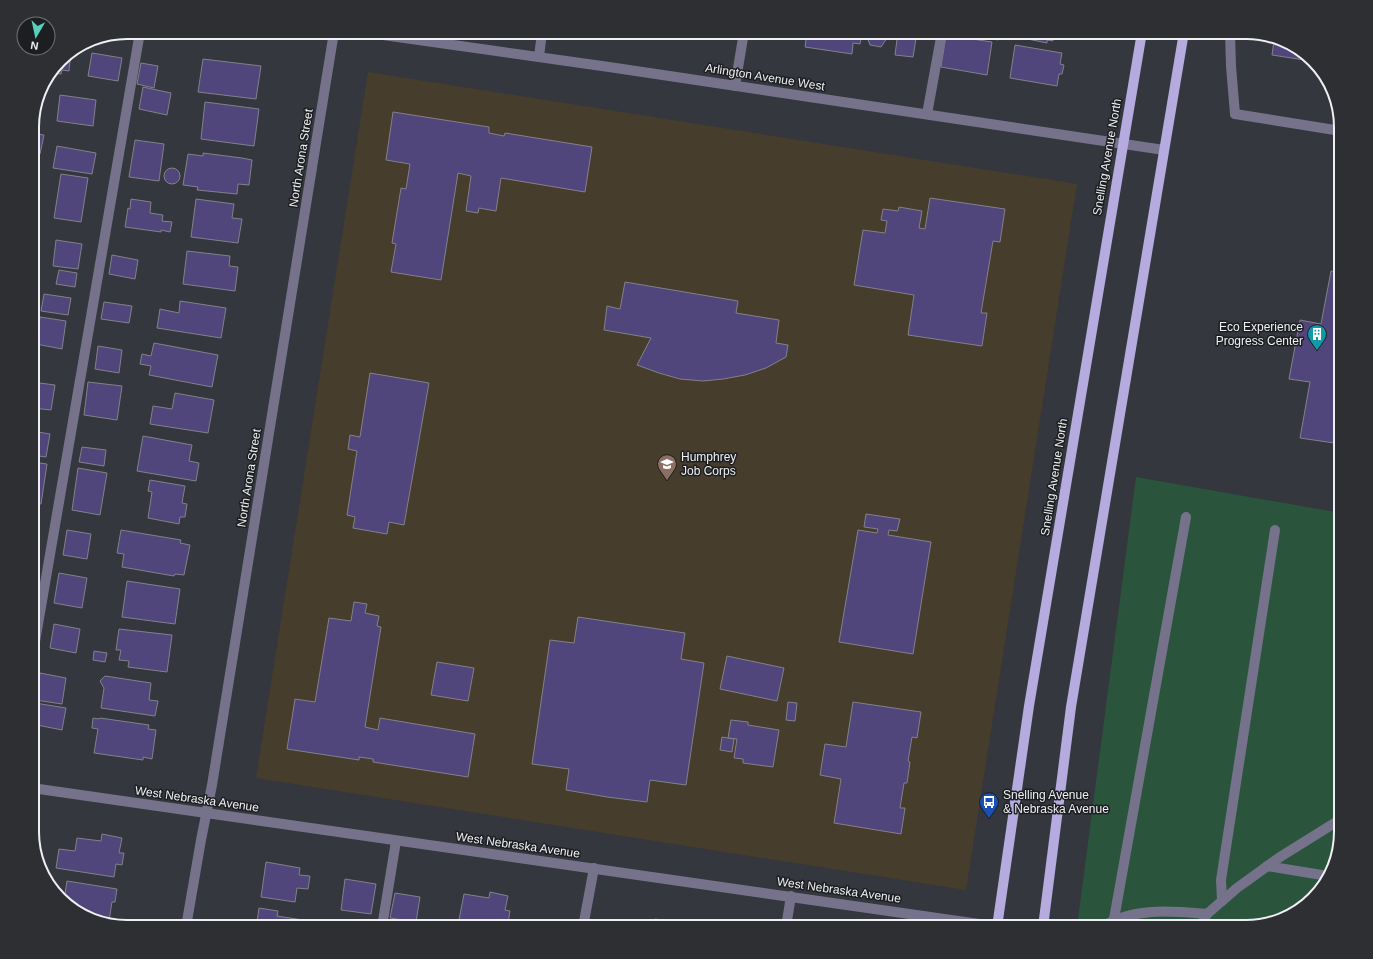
<svg xmlns="http://www.w3.org/2000/svg" width="1373" height="959" viewBox="0 0 1373 959" font-family="Arial,sans-serif">
  <rect width="100%" height="100%" fill="#34373d"/>
  <path fill="#473d2d" d="M368 72 1077 184 966 890 256 778Z"/>
  <path fill="#2a553c" d="M1136 477 1341 513V832L1325 885 1293 914 1246 927H1077Z"/>
  <g fill="#51467b" stroke="#828189">
    <path d="M807 32H862L860 44 853 43 852 54 805 47Z"/>
    <path d="M868 32H884L887 38 881 47 870 45 866 34Z"/>
    <path d="M898 32H917L913 57 895 55Z"/>
    <path d="M959 32H986L985 36Z"/>
    <path d="M989 32H1000L998 40 988 38Z"/>
    <path d="M1018 32H1069V33H1064V35L1054 33 1053 41 1047 40V43L1018 37Z"/>
    <path d="M946 35 992 42 987 75 941 67Z"/>
    <path d="M1274 41 1299 48 1311 61 1272 55Z"/>
    <path d="M1015 45 1062 53 1060 64 1064 65 1062 74H1059L1057 86 1010 78Z"/>
    <path d="M92 53 122 58 118 81 88 76Z"/>
    <path d="M63 57V60L70 61 69 71 62 70 61 74 51 73 60 60Z"/>
    <path d="M203 59 261 66 256 99 198 92Z"/>
    <path d="M141 63 158 66 154 88 137 84Z"/>
    <path d="M143 87 171 93 167 115 139 109Z"/>
    <path d="M60 95 96 100 93 126 57 121Z"/>
    <path d="M205 102 259 109 254 146 201 139Z"/>
    <path d="M393 112 489 127V133L504 136 505 133 592 147 585 192 501 178 496 211 479 208 478 213 466 211 471 176 458 173 441 280 391 272 396 244 392 243 401 188 406 189 410 164 386 160Z"/>
    <path d="M32 131 38 132 37 134 44 135 40 154 35 153 32 165Z"/>
    <path d="M135 140 164 144 159 181 129 177Z"/>
    <path d="M57 146 96 153 92 174 53 168Z"/>
    <path d="M203 153 242 158 252 160 249 185 238 184 237 194 197 190 198 187 183 185 188 154 203 156Z"/>
    <circle cx="172" cy="176" r="8"/>
    <path d="M61 174 88 178 81 222 54 218Z"/>
    <path d="M930 198 1005 209 1000 242 993 241 981 313H987L982 346 908 335 914 295 854 285 863 230 885 233 887 221 881 220 883 209 898 211 899 207 922 211 919 228 925 229Z"/>
    <path d="M131 199 151 202 150 213 163 215 162 221 172 222 170 232 161 230V232L125 227 128 208 130 209Z"/>
    <path d="M196 199 234 204 232 218 242 219 238 243 191 237Z"/>
    <path d="M56 240 82 244 78 269 53 266Z"/>
    <path d="M187 251 230 256 229 266 238 267 235 291 183 284Z"/>
    <path d="M112 255 138 260 135 279 109 274Z"/>
    <path d="M59 270 77 273 75 287 56 284Z"/>
    <path d="M1331 271 1341 273V444L1300 438 1310 382 1289 379 1300 320 1321 324Z"/>
    <path d="M625 282 738 301 736 313 779 320 776 343 788 345 786 357 766 368 745 375 723 379 703 381 680 379 659 373 637 365 651 338 604 330 607 306 620 309Z"/>
    <path d="M44 294 71 298 68 315 41 311Z"/>
    <path d="M180 301 226 308 221 338 157 328 160 309 179 313Z"/>
    <path d="M104 302 132 306 129 323 101 319Z"/>
    <path d="M40 317 66 321 62 349 36 344Z"/>
    <path d="M154 343 218 355 212 387 149 375 151 366 140 364 142 354 151 356Z"/>
    <path d="M98 346 122 350 119 373 95 369Z"/>
    <path d="M370 373 429 383 404 525 389 522 387 534 353 528 355 517 347 515 357 451 348 449 350 435 360 437Z"/>
    <path d="M32 382 55 385 51 410 32 408Z"/>
    <path d="M88 382 122 386 117 420 84 415Z"/>
    <path d="M175 393 214 400 208 433 150 424 153 406 172 409Z"/>
    <path d="M32 431 50 434 46 457 32 455Z"/>
    <path d="M143 436 192 445 189 461 199 463 196 481 137 471Z"/>
    <path d="M82 447 106 450 104 466 79 462Z"/>
    <path d="M32 462 47 464 41 504 32 503Z"/>
    <path d="M78 468 107 473 100 515 72 510Z"/>
    <path d="M150 480 185 486 182 503 187 504 185 517H180L179 524 148 518 152 492 148 491Z"/>
    <path d="M866 514 900 519 897 531 889 530 888 535 931 542 913 654 839 642 858 530 877 533 878 529 864 527Z"/>
    <path d="M67 530 91 534 87 559 63 555Z"/>
    <path d="M121 530 181 540 180 543 190 545 184 575 175 574 174 576 122 567 124 554 117 553Z"/>
    <path d="M59 573 87 578 82 608 54 603Z"/>
    <path d="M127 581 180 589 175 624 122 617Z"/>
    <path d="M354 602 367 604 365 613 379 616 377 626 381 627 365 727 378 730 380 718 475 734 468 777 373 762V759L359 757V760L287 749 295 699 315 702 329 618 351 621Z"/>
    <path d="M578 617 685 633 681 659 704 663 686 785 650 780 647 802 607 797 566 790 569 769 532 764 550 640 574 643Z"/>
    <path d="M54 624 80 629 76 653 50 648Z"/>
    <path d="M119 629 172 635 167 672 128 667 129 661 119 660 121 650H116Z"/>
    <path d="M94 651 107 653 105 662 93 660Z"/>
    <path d="M727 656 784 668 777 701 720 689Z"/>
    <path d="M437 662 474 668 468 701 431 695Z"/>
    <path d="M40 673 66 678 62 704 35 700Z"/>
    <path d="M105 676 151 683 149 700 158 701 155 716 101 708 104 688 100 681Z"/>
    <path d="M788 702 797 703 795 721 786 720Z"/>
    <path d="M853 702 921 712 917 738 912 737 908 761 910 762 907 783H904L900 808H905L901 834 834 823 841 779 820 775 825 744 846 747Z"/>
    <path d="M35 703 66 708 62 730 32 724Z"/>
    <path d="M93 718 99 719 100 718 149 725 148 729 156 730 152 759 143 757V760L94 753 98 729 92 728Z"/>
    <path d="M731 720 748 722V725L779 730 773 767 743 763V759L734 758 737 739 728 738Z"/>
    <path d="M722 737 734 739 732 752 720 750Z"/>
    <path d="M102 834 122 838 119 853H124L122 865 116 864 114 877 56 868 59 849 75 851 77 838 101 841Z"/>
    <path d="M266 862 300 868 299 875 310 876 308 889 297 888 295 902 261 897Z"/>
    <path d="M345 879 376 884 371 914 341 910Z"/>
    <path d="M67 881 117 889 115 902H112L109 921 74 911 64 900Z"/>
    <path d="M490 892 508 896 505 910 510 911 508 923 503 921 502 927H466L458 925 464 894 489 898Z"/>
    <path d="M395 893 420 897 416 922 390 918Z"/>
    <path d="M259 908 278 911 277 916 303 920 302 927H251L252 921 257 922Z"/>
    <path d="M655 919 699 925V927H654Z"/>
  </g>
  <g fill="none" stroke-linecap="round" stroke-linejoin="round">
    <g stroke="#76728b" stroke-width="10">
      <path d="M1230 32 1231 66 1235 114"/>
      <path d="M539 57 542 32"/>
      <path d="M927 114 942 32"/>
      <path d="M32 659 140 32"/>
      <path d="M1267 866 1328 876"/>
      <path d="M1222 901 1221 880 1275 530"/>
      <path d="M1114 919 1186 517"/>
      <path d="M382 927 396 841"/>
      <path d="M786 927 791 896"/>
      <path d="M1102 927C1133 907 1172 911 1207 914"/>
      <path d="M1200 927 1207 914 1237 888 1280 857 1341 819"/>
    </g>
    <g stroke="#76728b" stroke-width="10">
      <path d="M362 32 609 67 1164 150"/>
      <path d="M735 86 744 32"/>
      <path d="M1235 114 1341 131"/>
      <path d="M32 788 1000 927"/>
      <path d="M186 927 201 840 212 785 334 32"/>
      <path d="M583 927 594 868"/>
    </g>
    <g stroke="#b5abde" stroke-width="10">
      <path d="M997 927 1029 706 1142 32"/>
      <path d="M1043 927 1071 707 1184 32"/>
    </g>
  </g>
  <defs>
    <symbol id="building-pin" viewBox="-11 -11 22 30"><path d="M0 17L-7.5 6A9.5 9.5 0 1 1 7.5 6Z" fill="#0f9aa8" stroke="#1d1e21"/><path d="M-4-6H4V6H1V3H-1V6H-4ZM-2.5-4.3h1.7v1.8h-1.7ZM.8-4.3h1.7v1.8H.8ZM-2.5-1h1.7V.8h-1.7ZM.8-1h1.7V.8H.8Z" fill="#fff"/></symbol>
    <symbol id="school-pin" viewBox="-11 -11 22 30"><path d="M0 17L-7.5 6A9.5 9.5 0 1 1 7.5 6Z" fill="#8d6e63" stroke="#1d1e21"/><path d="M0-5L7-2L0 1L-7-2ZM-4 1L0 2.5L4 1V4Q0 6-4 4Z" fill="#fff"/></symbol>
    <symbol id="bus-pin" viewBox="-11 -11 22 30"><path d="M0 17L-7.5 6A9.5 9.5 0 1 1 7.5 6Z" fill="#1a4fb4" stroke="#1d1e21"/><path d="M-5-6H5V4H4V6H2V4H-2V6H-4V4H-5ZM-3.5-4V0h7V-4ZM-3.5 1.2v1.5H-2V1.2ZM2 1.2v1.5H3.5V1.2Z" fill="#fff"/></symbol>
  </defs>
  <g fill-rule="evenodd">
    <use href="#building-pin" x="1306" y="323" width="22" height="30"/>
    <use href="#school-pin" x="656" y="453" width="22" height="30"/>
    <use href="#bus-pin" x="978" y="791" width="22" height="30"/>
  </g>
  <g text-anchor="middle" dominant-baseline="central" stroke-width="3" stroke-linejoin="round" paint-order="stroke">
    <g font-size="12" fill="#eef0f4" stroke="#1d1e21">
      <text transform="translate(765 77) rotate(9)">Arlington Avenue West</text>
      <text transform="translate(1107 157) rotate(-80)">Snelling Avenue North</text>
      <text transform="translate(301 158) rotate(-81)">North Arona Street</text>
      <text transform="translate(1054 477) rotate(-81)">Snelling Avenue North</text>
      <text transform="translate(249 478) rotate(-81)">North Arona Street</text>
      <text transform="translate(197 799) rotate(8)">West Nebraska Avenue</text>
      <text transform="translate(518 845) rotate(8)">West Nebraska Avenue</text>
      <text transform="translate(839 890) rotate(8)">West Nebraska Avenue</text>
    </g>
    <g font-size="12" fill="#eef0f4" stroke="#1d1e21" text-anchor="start">
      <text x="1303" y="327" text-anchor="end">Eco Experience<tspan x="1303" dy="14">Progress Center</tspan></text>
      <text x="681" y="457">Humphrey<tspan x="681" dy="14">Job Corps</tspan></text>
      <text x="1003" y="795">Snelling Avenue<tspan x="1003" dy="14">&amp; Nebraska Avenue</tspan></text>
    </g>
  </g>
  <path d="M0 0H1373V959H0ZM127 39H1246A88 88 0 0 1 1334 127V832A88 88 0 0 1 1246 920H127A88 88 0 0 1 39 832V127A88 88 0 0 1 127 39Z" fill="#2e2f32" fill-rule="evenodd"/>
  <path fill="none" stroke="#eef0f4" stroke-width="2" d="M127 39H1246A88 88 0 0 1 1334 127V832A88 88 0 0 1 1246 920H127A88 88 0 0 1 39 832V127A88 88 0 0 1 127 39Z"/>
  <g transform="translate(36 36) rotate(189)"><circle r="19" fill="#1d1e21" stroke="#717275"/>
  <path d="M0-3L7 15L0 10L-7 15Z" fill="#58cebf"/>
  <text y="-6" font-size="11" font-weight="bold" text-anchor="middle" fill="#eef0f4">N</text>
  </g>
</svg>
